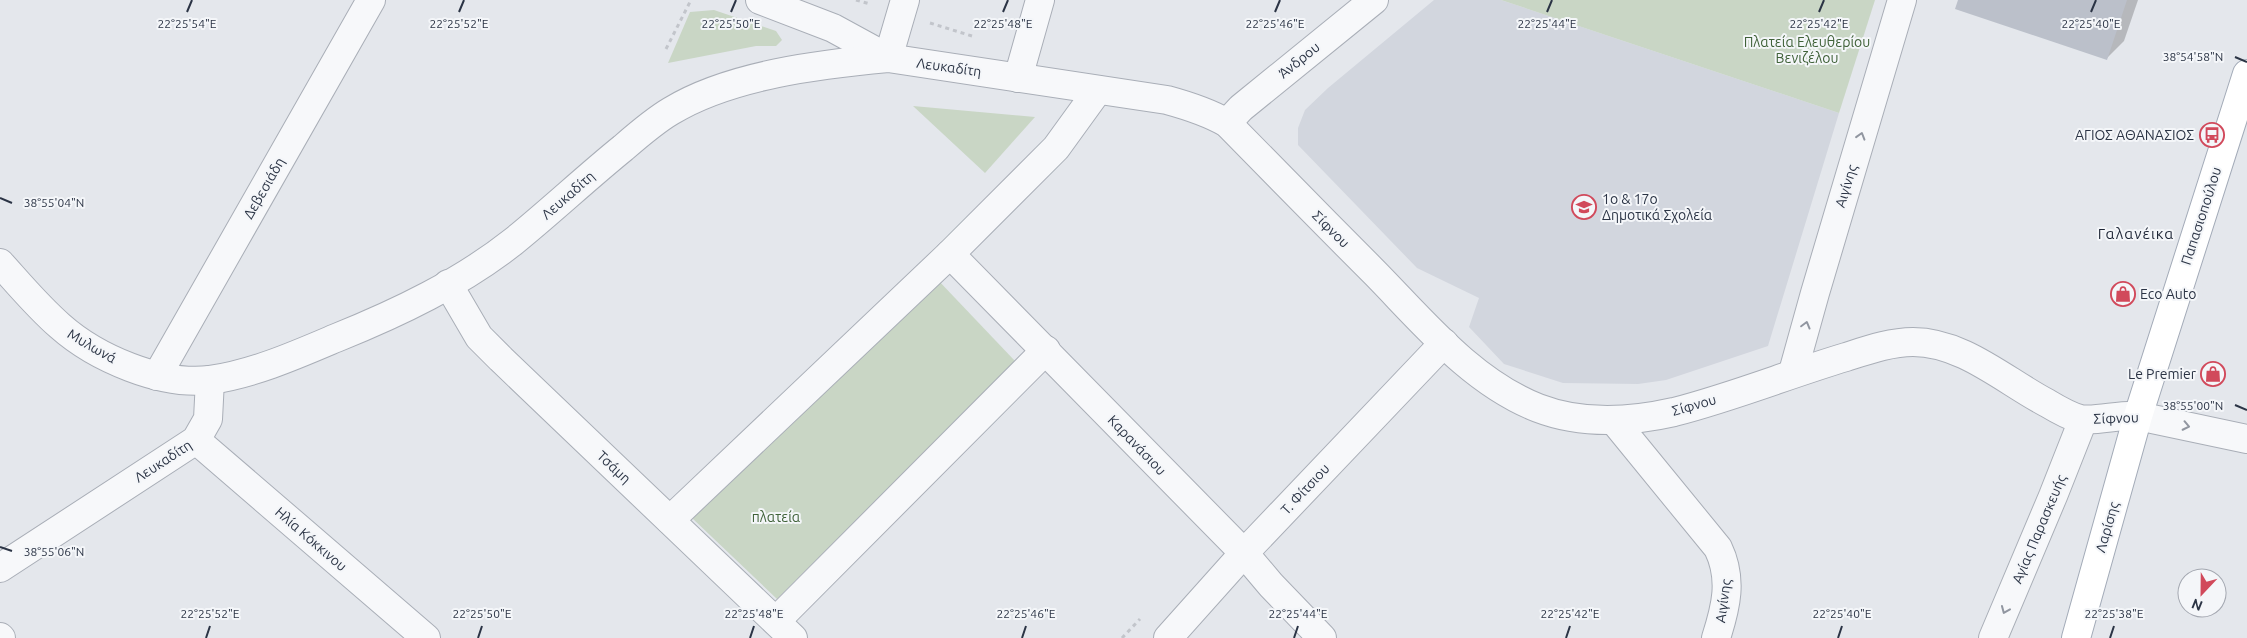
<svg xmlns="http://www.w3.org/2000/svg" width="2247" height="638" viewBox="0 0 2247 638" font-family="Ubuntu,sans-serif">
  <rect width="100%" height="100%" fill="#e4e7ec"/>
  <path fill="#d2d6de" d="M1434 0H1501L1839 113 1768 346 1666 380 1638 384 1563 383 1504 364 1469 327 1479 298 1417 268 1298 145V128L1305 110 1328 88Z"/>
  <g fill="#c9d6c5">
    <path d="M1501 0H1875L1839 113Z"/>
    <path d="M714 10 776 31 782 40 776 46H756L668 63 690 12Z"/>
    <path d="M913 106 1035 117 985 173Z"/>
    <path d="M936 278 1015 361 777 599 692 518Z"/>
  </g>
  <path fill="#0003" d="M1959 0H2138L2124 41 2107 58Z"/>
  <path fill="#bbc0ca" d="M1958 0H2127L2107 60 1955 9Z"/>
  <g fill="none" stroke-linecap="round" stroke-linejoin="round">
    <defs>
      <g id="minor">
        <path d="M760 0 833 28 888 58"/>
        <path d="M888 58 905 0"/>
        <path d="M1018 78 1040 0"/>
        <path d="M1227 123 1241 108 1374 0"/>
        <path d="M950 254 1244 553 1271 585 1322 638"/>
        <path d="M0 263C19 284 38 307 60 326 96 358 161 386 210 380 253 374 296 355 336 338 398 313 461 283 514 241 551 211 586 178 623 148 638 135 654 121 671 111 730 75 821 64 888 58L1167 100C1189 106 1208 112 1227 123 1276 173 1326 224 1376 274 1424 323 1472 382 1538 408 1582 425 1630 422 1674 412 1733 397 1789 374 1846 357 1868 350 1891 342 1913 342 1963 342 2005 381 2047 403 2057 409 2069 416 2080 419 2095 422 2121 414 2138 416L2247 439"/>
        <path d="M448 284 479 337 501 359 793 638"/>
        <path d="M1793 372 1815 293 1902 0"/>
        <path d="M157 376 371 0"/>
        <path d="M1615 422 1718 548C1733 579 1726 607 1716 638"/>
        <path d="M196 440 426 638"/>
        <path d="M670 520 950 254 1056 148 1098 90"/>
        <path d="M0 568 196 440 208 419 210 380"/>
        <path d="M776 621 1046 350"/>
        <path d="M0 637 1 638"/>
        <path d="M1168 638 1244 553 1444 343"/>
        <path d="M1993 638 2053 496 2083 420"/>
      </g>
      <path id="major" d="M2076 638 2138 416 2247 74"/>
    </defs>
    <use href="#minor" stroke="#a9aeb7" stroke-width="30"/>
    <use href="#major" stroke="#a3abb8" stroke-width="30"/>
    <g stroke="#c2c5cb" stroke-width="3" stroke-dasharray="4 4" stroke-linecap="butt">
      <path d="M856 0 870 4"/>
      <path d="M930 23 972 36"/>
      <path d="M666 49 691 0"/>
      <path d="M1122 638 1140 619"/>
    </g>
    <use href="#minor" stroke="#f7f8fa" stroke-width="28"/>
    <use href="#major" stroke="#fff" stroke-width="28"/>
  </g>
  <defs><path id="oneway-chevron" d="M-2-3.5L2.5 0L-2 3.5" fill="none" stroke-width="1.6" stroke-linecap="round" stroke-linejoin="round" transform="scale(1.25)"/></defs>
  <g stroke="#9196a0">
    <use href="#oneway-chevron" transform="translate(1861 136) rotate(-73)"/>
    <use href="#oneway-chevron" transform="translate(1806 325) rotate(-75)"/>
    <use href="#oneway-chevron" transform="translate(2186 426) rotate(12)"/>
    <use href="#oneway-chevron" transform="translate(2005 610) rotate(113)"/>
  </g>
  <path fill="none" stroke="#2b3445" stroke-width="2" d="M187 12 192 0M459 12 464 0M731 12 736 0M1003 12 1008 0M1275 12 1280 0M1547 12 1552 0M1819 12 1824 0M2091 12 2096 0M2235 57 2247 62M0 198 12 203M2235 405 2247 410M0 547 12 551M206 638 210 626M478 638 482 626M750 638 754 626M1022 638 1026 626M1294 638 1298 626M1566 638 1570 626M1838 638 1842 626M2110 638 2114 626"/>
  <defs>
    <symbol id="bus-ring" viewBox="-11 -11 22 22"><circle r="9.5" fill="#f4f6f9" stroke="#d1495b" stroke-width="1.5"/><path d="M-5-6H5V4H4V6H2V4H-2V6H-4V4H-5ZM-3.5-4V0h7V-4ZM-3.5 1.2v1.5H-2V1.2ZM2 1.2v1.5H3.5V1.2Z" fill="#d1495b"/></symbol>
    <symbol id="school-ring" viewBox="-11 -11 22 22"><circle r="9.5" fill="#f4f6f9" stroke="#d1495b" stroke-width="1.5"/><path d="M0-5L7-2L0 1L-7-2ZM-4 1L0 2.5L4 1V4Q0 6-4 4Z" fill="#d1495b"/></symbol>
    <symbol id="shop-ring" viewBox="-11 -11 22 22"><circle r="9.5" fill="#f4f6f9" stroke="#d1495b" stroke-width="1.5"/><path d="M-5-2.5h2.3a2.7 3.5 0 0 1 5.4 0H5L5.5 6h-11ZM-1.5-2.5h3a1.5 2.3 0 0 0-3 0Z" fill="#d1495b"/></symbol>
  </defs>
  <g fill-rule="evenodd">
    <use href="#bus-ring" x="2198" y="121" width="28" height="28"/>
    <use href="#school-ring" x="1570" y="193" width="28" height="28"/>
    <use href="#shop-ring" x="2109" y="280" width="28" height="28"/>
    <use href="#shop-ring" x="2199" y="360" width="28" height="28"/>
  </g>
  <g text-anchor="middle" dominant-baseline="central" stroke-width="4" stroke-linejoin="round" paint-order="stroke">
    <g font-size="14" fill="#3f6138" stroke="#f4f6f9">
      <text x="1807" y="42">Πλατεία Ελευθερίου<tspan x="1807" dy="16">Βενιζέλου</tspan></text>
      <text x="776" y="517">πλατεία</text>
    </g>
    <g font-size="14" fill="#2b3445" stroke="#f4f6f9">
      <text transform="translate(1299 60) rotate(-39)">Άνδρου</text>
      <text transform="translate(949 67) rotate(8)">Λευκαδίτη</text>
      <text transform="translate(1846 186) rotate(-73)">Αιγίνης</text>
      <text transform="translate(264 188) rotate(-60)">Δεβεσιάδη</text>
      <text transform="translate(568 195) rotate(-41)">Λευκαδίτη</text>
      <text transform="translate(2201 216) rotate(-72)">Παπασιοπούλου</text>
      <text transform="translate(1331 229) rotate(45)">Σίφνου</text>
      <text transform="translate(92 346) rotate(30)">Μυλωνά</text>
      <text transform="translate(1694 405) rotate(-16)">Σίφνου</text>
      <text transform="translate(2116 418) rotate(-2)">Σίφνου</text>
      <text transform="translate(1137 445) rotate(46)">Καρανάσιου</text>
      <text transform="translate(163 461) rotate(-33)">Λευκαδίτη</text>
      <text transform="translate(614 467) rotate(43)">Τσάμη</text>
      <text transform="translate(1305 489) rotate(-47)">Τ. Φίτσιου</text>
      <text transform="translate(2107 527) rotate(-74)">Λαρίσης</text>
      <text transform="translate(2039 529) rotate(-67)">Αγίας Παρασκευής</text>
      <text transform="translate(311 539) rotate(41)">Ηλία Κόκκινου</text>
      <text transform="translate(1723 601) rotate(-82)">Αιγίνης</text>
    </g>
    <g font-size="14" fill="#2b3445" stroke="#f4f6f9" text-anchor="end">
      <text x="2194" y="135">ΑΓΙΟΣ ΑΘΑΝΑΣΙΟΣ</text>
      <text x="1602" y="199" text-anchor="start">1ο &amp; 17ο<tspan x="1602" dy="16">Δημοτικά Σχολεία</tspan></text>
      <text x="2140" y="294" text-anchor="start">Eco Auto</text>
      <text x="2196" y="374">Le Premier</text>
    </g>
    <g font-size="15" letter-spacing="1" fill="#1d2536" stroke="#f4f6f9">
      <text x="2136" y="233">Γαλανέικα</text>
    </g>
  </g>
  <g font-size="12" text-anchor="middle" fill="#2b3445" stroke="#f4f6f9" stroke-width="4" stroke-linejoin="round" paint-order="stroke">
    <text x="187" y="28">22°25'54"E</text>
    <text x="459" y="28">22°25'52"E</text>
    <text x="731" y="28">22°25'50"E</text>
    <text x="1003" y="28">22°25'48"E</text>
    <text x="1275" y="28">22°25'46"E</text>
    <text x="1547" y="28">22°25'44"E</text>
    <text x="1819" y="28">22°25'42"E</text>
    <text x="2091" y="28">22°25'40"E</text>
    <text x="2193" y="61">38°54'58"N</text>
    <text x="54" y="207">38°55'04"N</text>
    <text x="2193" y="410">38°55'00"N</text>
    <text x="54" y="556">38°55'06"N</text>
    <text x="210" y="618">22°25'52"E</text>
    <text x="482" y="618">22°25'50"E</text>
    <text x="754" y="618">22°25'48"E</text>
    <text x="1026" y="618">22°25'46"E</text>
    <text x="1298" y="618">22°25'44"E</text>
    <text x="1570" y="618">22°25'42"E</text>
    <text x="1842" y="618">22°25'40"E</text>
    <text x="2114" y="618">22°25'38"E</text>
  </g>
  <g transform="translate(2202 593) rotate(202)"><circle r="24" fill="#f4f6f9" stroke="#a4a8b1"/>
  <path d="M0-4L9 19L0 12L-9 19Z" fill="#d1495b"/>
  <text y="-8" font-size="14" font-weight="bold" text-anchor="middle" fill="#2b3445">N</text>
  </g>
</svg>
